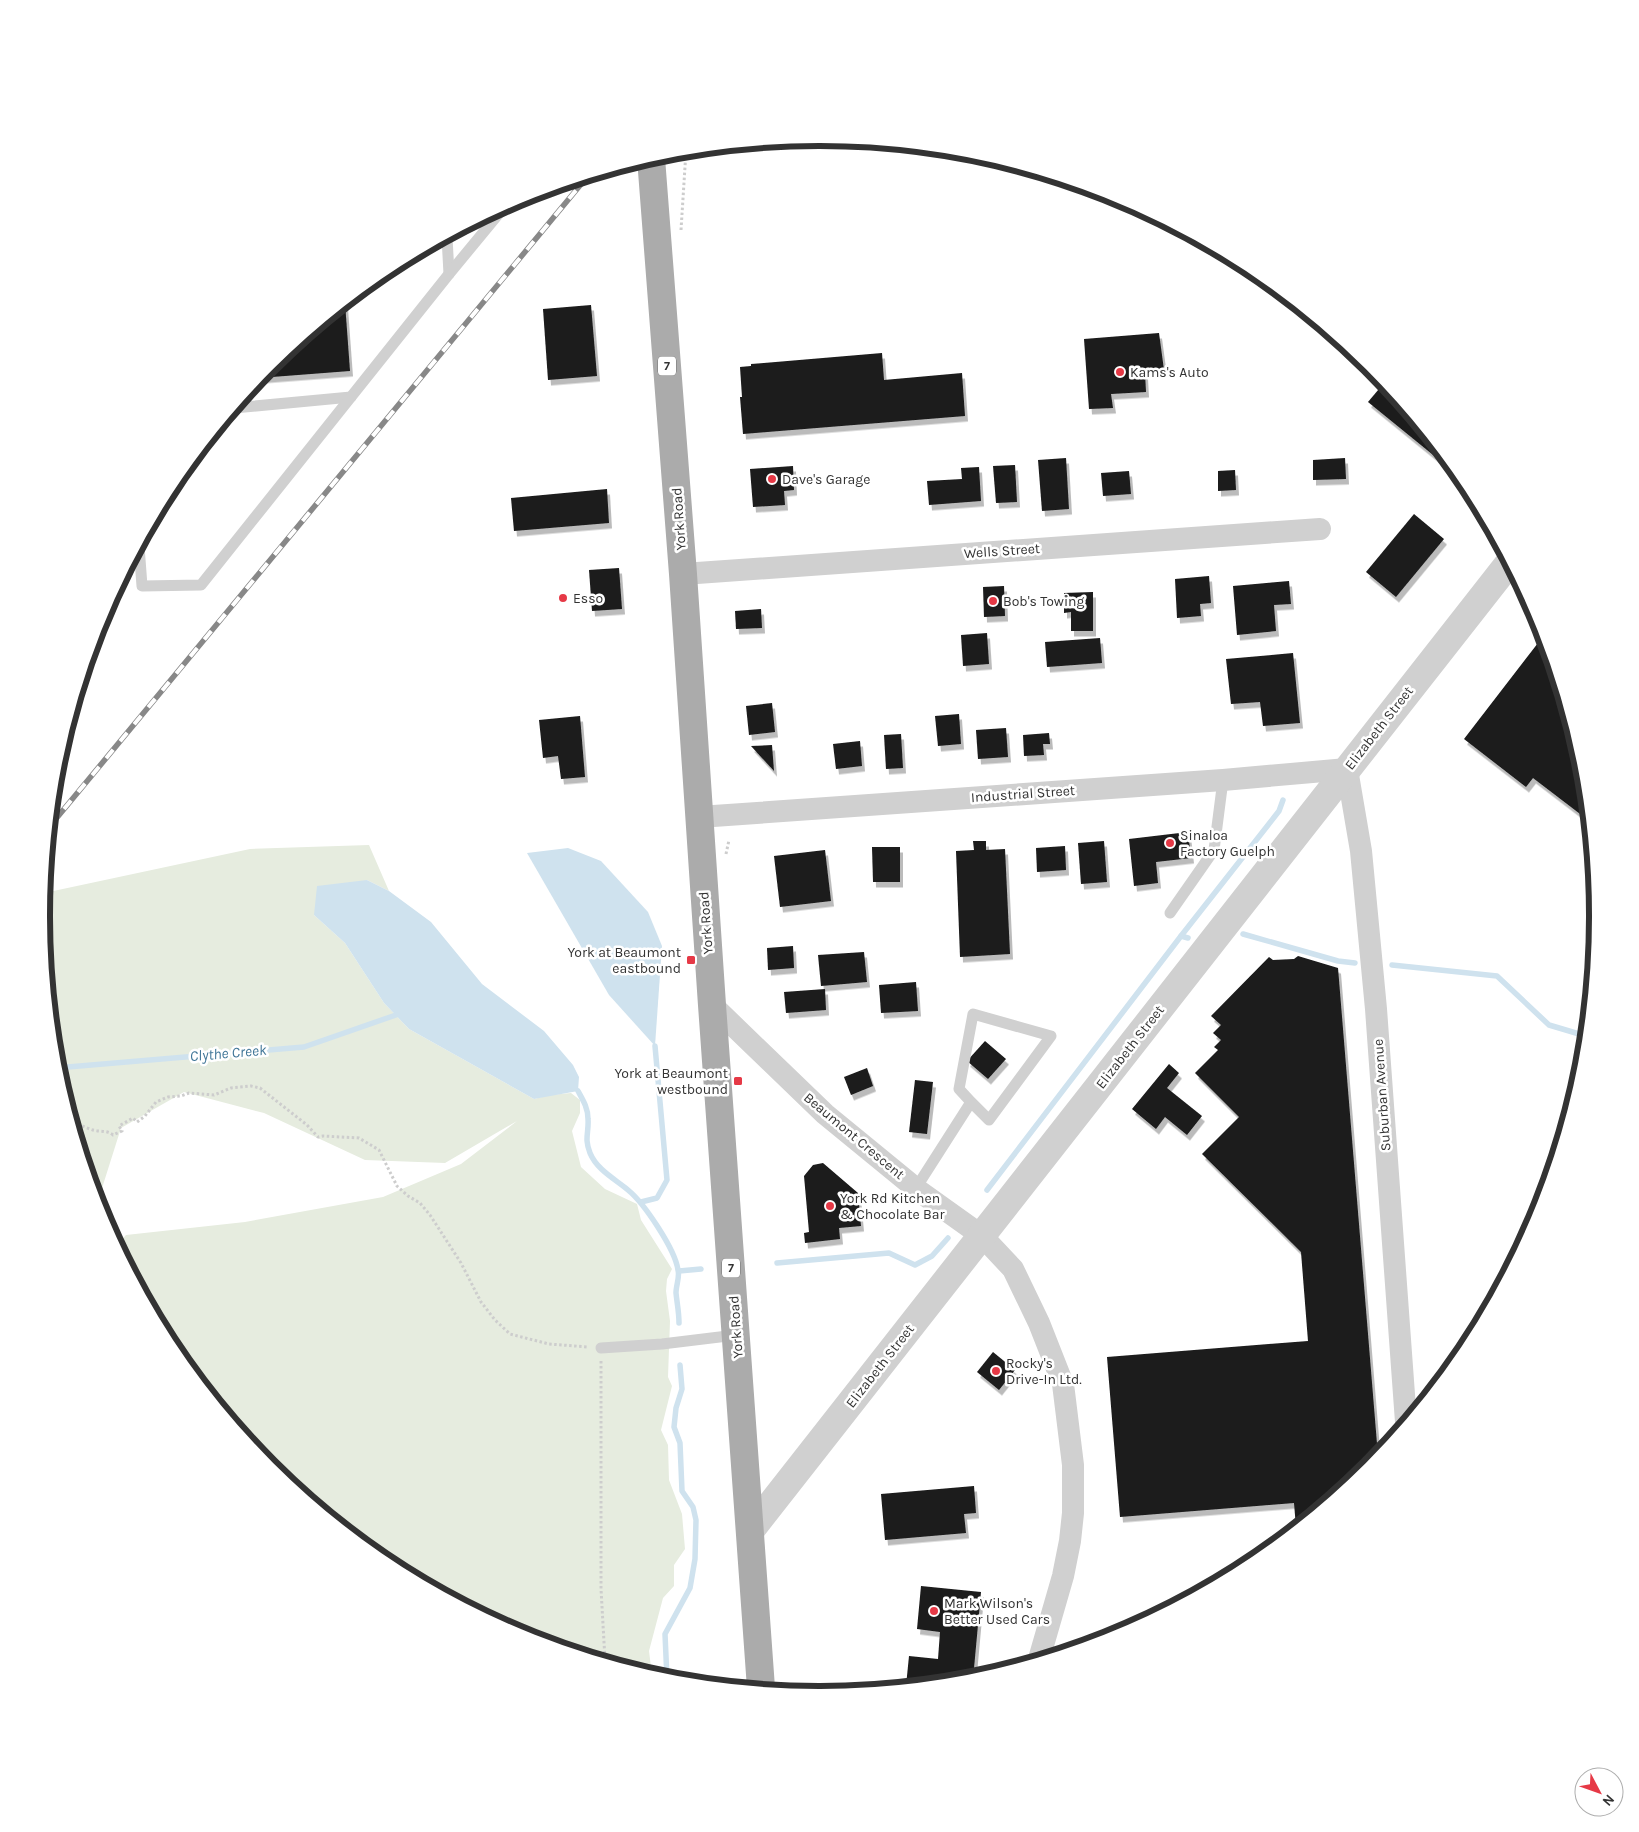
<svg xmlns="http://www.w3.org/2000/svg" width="1639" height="1832" viewBox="0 0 1639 1832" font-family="Karla,sans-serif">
  <defs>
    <filter id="shadow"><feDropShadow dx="3" dy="5.5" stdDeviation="0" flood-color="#0004"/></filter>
  </defs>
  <rect width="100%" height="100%" fill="#fff"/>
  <path fill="#e6ecdf" d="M369 845 389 891 367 880 314 915 345 943 384 1003 409 1029 534 1099 550 1095 571 1093 580 1100V1113L572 1131 581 1167 605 1189 637 1204 641 1220 672 1269 667 1279 666 1291 670 1321 668 1377 672 1386 661 1430 668 1445 669 1480 682 1514 685 1549 674 1565V1586L663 1598 649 1651 652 1675 521 1635 387 1563 269 1466 172 1348 117 1245 126 1235 245 1222 383 1197 461 1164 517 1121 445 1163 365 1160 264 1113 184 1092 121 1128 97 1204 56 1068 41 916 44 893 250 849Z"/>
  <g fill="#cfe2ee">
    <path d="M568 848 601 861 648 912 662 946 655 1046 609 995 527 853Z"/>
    <path d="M367 880 389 891 431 922 482 984 544 1031 573 1065 579 1077 578 1091 534 1099 409 1029 384 1003 345 943 314 915 317 886Z"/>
  </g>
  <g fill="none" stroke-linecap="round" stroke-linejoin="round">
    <g stroke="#cfe2ee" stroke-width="5.5">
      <path d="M1243 934 1338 961 1355 963"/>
      <path d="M1181 936 1188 938"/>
      <path d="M1392 965 1497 976 1549 1025 1586 1036"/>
      <path d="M56 1068 304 1047 396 1015"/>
      <path d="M578 1091C583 1100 588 1108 588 1119 589 1133 584 1138 590 1153 597 1170 615 1179 628 1190 644 1203 675 1249 678 1270 680 1277 676 1285 676 1293 677 1303 679 1312 679 1323"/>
      <path d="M987 1190 1181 936 1279 811 1283 800"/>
      <path d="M641 1202 657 1198 667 1180 655 1046"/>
      <path d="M777 1263 889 1253 915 1265 932 1256 948 1238"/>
      <path d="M679 1271 701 1269"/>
      <path d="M667 1679 665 1634 690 1588 695 1559 696 1520 693 1507 682 1491 680 1443 674 1427 676 1408 682 1389 680 1365"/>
    </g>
  </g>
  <g fill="#1a1a1a" filter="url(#shadow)">
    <path d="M345 303 350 371 259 378 269 365Z"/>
    <path d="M591 305 597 376 548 380 543 309Z"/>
    <path d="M1159 333 1164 370 1145 373 1146 392 1111 394 1113 408 1089 409 1084 339Z"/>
    <path d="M882 353 884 380 962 373 965 416 743 434 740 397H742L740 367 751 366V364Z"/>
    <path d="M1384 383 1459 475V476L1368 402Z"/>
    <path d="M1066 458 1069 509 1042 511 1038 460Z"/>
    <path d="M1345 458 1346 479 1313 480V460Z"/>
    <path d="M1015 465 1017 502 996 503 993 466Z"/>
    <path d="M793 466 794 490 784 491 785 505 753 507 750 469Z"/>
    <path d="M979 467 981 501 929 505 927 481 962 479 961 468Z"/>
    <path d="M1235 470 1236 490 1218 491V471Z"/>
    <path d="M1129 471 1131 494 1103 496 1101 473Z"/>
    <path d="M607 489 609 523 514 531 511 498Z"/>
    <path d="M1414 514 1444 539 1396 597 1366 572Z"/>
    <path d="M619 568 622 609 592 611 589 570Z"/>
    <path d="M1209 576 1211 603 1200 604 1201 616 1177 618 1175 579Z"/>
    <path d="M1289 581 1291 604 1274 605 1276 631 1237 635 1233 586Z"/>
    <path d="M1004 586 1005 616 984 617 983 587Z"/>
    <path d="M1093 592V631H1071V612L1064 613V593Z"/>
    <path d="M761 609 762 628 736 629 735 611Z"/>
    <path d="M987 633 989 664 963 666 961 635Z"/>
    <path d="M1100 638 1102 663 1047 667 1045 642Z"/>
    <path d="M1538 643 1549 651 1583 764 1588 820 1533 778 1526 787 1464 739Z"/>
    <path d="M1293 653 1300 723 1263 726 1260 702 1231 704 1226 659Z"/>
    <path d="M772 703 775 732 749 735 746 706Z"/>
    <path d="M959 714 961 744 938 746 935 716Z"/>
    <path d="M580 716 585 777 561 779 558 756 543 758 539 720Z"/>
    <path d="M1006 728 1008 757 978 759 976 730Z"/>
    <path d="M1049 733 1050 744H1043L1044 755 1024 756 1023 735Z"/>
    <path d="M901 734 903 768 886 769 884 735Z"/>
    <path d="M860 741 862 766 836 769 833 744Z"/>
    <path d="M772 745 774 771 751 746Z"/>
    <path d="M1188 832 1191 858 1156 862 1158 883 1134 886 1129 839Z"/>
    <path d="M973 841H986V850L1005 849 1010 954 960 957 956 851 974 850Z"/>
    <path d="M1104 841 1107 882 1081 884 1078 843Z"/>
    <path d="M1065 846 1066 870 1037 872 1036 848Z"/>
    <path d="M872 847H900V882H873Z"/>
    <path d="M825 850 831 901 780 907 774 856Z"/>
    <path d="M793 946 794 968 768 970 767 948Z"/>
    <path d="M864 952 867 982 821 986 818 955Z"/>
    <path d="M1298 956 1338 968 1378 1456 1370 1467 1296 1527 1294 1503 1120 1517 1107 1357 1308 1341 1301 1252 1202 1154 1239 1117 1195 1073 1218 1050 1214 1047 1221 1040 1213 1033 1221 1025 1211 1016 1269 957 1273 960 1294 959Z"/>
    <path d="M916 982 918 1011 881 1013 879 985Z"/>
    <path d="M825 989 826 1010 786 1013 784 992Z"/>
    <path d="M985 1041 1006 1059 988 1079 967 1061Z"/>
    <path d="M1169 1064 1179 1073 1167 1088 1202 1116 1187 1135 1165 1117 1156 1129 1132 1109Z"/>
    <path d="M867 1068 873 1086 851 1095 844 1077Z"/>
    <path d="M915 1080 933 1082 927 1134 909 1132Z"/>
    <path d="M823 1163 858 1193 861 1226 839 1228 840 1239 805 1243 804 1233 809 1232 804 1176 813 1165Z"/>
    <path d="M993 1352 1015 1370 999 1390 977 1372Z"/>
    <path d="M974 1486 976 1513 964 1514 966 1533 885 1540 881 1494Z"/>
    <path d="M921 1586 981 1592 973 1679 906 1686 909 1656 938 1659 940 1632 917 1629Z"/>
  </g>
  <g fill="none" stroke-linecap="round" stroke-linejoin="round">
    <g stroke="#cdcdcd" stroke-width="3" stroke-dasharray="2.5 2.5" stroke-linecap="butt">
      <path d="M681 230 686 151"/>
      <path d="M726 854 729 840"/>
      <path d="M73 1122C79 1124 86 1128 93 1130 100 1132 107 1130 113 1135L122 1131 119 1126 133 1118 137 1122 145 1116 156 1102 168 1097 181 1096 189 1093 214 1095 231 1088 251 1086 260 1088 307 1125 318 1137 323 1136 359 1138 379 1150 397 1186 408 1196 420 1203 430 1215 461 1263 481 1302 495 1320 510 1334 549 1344 588 1347"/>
      <path d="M601 1361V1589L605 1660"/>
    </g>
    <g stroke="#d0d0d0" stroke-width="11">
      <path d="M447 237 449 274"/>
      <path d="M234 408 351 397"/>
      <path d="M139 546 142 586 201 585 449 274 506 205"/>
      <path d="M1170 913 1214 850 1223 780"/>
      <path d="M916 1188 971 1102 989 1120 1051 1036 973 1014 959 1089 971 1102"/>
      <path d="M601 1348 662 1344 736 1335"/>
    </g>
    <g stroke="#d0d0d0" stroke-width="22">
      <path d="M683 574 1320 529"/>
      <path d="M699 817 1223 780 1347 769 1361 851 1376 1009 1406 1422"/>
      <path d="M712 1005 825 1114 919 1191 982 1236 1013 1269 1039 1323 1063 1384 1073 1465V1513L1070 1541 1063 1576 1039 1659"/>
    </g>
    <path stroke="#d0d0d0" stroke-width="28" d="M750 1531 1509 563"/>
    <path stroke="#ababab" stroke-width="28" d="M651 158 683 574 712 1005 761 1688"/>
    <defs>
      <path id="rail" d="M50 826 587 177"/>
    </defs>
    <use href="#rail" stroke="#888" stroke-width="5.5"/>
    <use href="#rail" stroke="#fff" stroke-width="4" stroke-dasharray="11" stroke-linecap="butt"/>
  </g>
  <g fill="#e63946" stroke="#fff" stroke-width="2">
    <circle cx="1120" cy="372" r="5"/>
    <circle cx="772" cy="479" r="5"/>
    <circle cx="563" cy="598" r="5"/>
    <circle cx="993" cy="601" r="5"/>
    <circle cx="1170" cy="843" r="5"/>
    <rect x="686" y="955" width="10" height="10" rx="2.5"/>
    <rect x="733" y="1076" width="10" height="10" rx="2.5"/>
    <circle cx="830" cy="1206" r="5"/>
    <circle cx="996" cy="1371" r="5"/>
    <circle cx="934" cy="1611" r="5"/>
  </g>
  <g text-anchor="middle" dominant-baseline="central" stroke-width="5" stroke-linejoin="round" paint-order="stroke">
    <g fill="#fff" stroke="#707070" stroke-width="1">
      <rect x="658" y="356.5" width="18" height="19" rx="4"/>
      <rect x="722" y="1258.5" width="18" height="19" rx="4"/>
    </g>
    <g font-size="12" font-weight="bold" fill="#333">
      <text x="667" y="366">7</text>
      <text x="731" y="1268">7</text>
    </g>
    <g font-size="14" fill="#333" stroke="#fff" text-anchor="start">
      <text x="1130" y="372">Kams's Auto</text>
      <text x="782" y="479">Dave's Garage</text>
      <text x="573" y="598">Esso</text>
      <text x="1003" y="601">Bob's Towing</text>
      <text x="1180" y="835">Sinaloa<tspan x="1180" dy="16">Factory Guelph</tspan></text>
      <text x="681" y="952" text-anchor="end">York at Beaumont<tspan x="681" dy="16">eastbound</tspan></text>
      <text x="728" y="1073" text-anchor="end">York at Beaumont<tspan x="728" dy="16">westbound</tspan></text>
      <text x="840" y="1198">York Rd Kitchen<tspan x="840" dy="16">&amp; Chocolate Bar</tspan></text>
      <text x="1006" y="1363">Rocky's<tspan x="1006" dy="16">Drive-In Ltd.</tspan></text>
      <text x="944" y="1603">Mark Wilson's<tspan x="944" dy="16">Better Used Cars</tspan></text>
    </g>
    <g font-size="14" fill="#333" stroke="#fff">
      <text transform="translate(679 519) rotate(-94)">York Road</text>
      <text transform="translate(1002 551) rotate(-4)">Wells Street</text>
      <text transform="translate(1379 728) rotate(-52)">Elizabeth Street</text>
      <text transform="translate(1023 794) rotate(-4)">Industrial Street</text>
      <text transform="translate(706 923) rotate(-94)">York Road</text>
      <text transform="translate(1130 1047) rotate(-52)">Elizabeth Street</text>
      <text transform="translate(1382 1095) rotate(-94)">Suburban Avenue</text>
      <text transform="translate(854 1136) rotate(40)">Beaumont Crescent</text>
      <text transform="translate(736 1327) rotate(-94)">York Road</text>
      <text transform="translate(880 1366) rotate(-52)">Elizabeth Street</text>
    </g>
    <g font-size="15" font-style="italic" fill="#3f7597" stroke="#fff">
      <text transform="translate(228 1053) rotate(-5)">Clythe Creek</text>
    </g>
  </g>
  <path d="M0 0H1639V1832H0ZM819 146H820A769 769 0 0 1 1589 915V917A769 769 0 0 1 820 1686H819A769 769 0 0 1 50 917V915A769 769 0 0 1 819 146Z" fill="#fff" fill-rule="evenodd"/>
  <path fill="none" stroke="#333" stroke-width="6" d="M819 146H820A769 769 0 0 1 1589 915V917A769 769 0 0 1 820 1686H819A769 769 0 0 1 50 917V915A769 769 0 0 1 819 146Z"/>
  <g transform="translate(1599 1792) rotate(131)"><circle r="24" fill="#ffffff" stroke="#adadad"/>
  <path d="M0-4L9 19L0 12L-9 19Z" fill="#e63946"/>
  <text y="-8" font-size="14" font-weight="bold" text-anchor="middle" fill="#333333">N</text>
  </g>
</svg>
